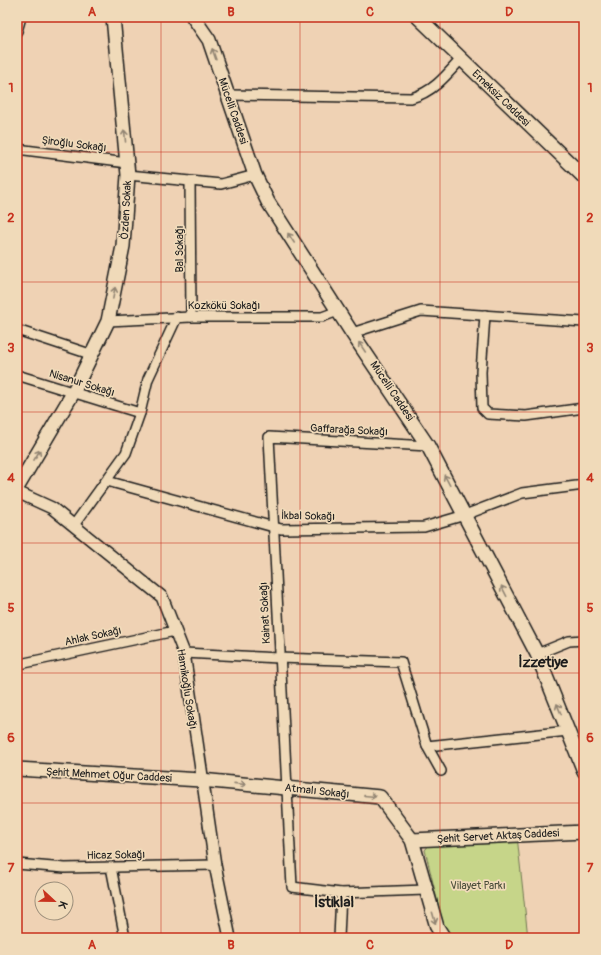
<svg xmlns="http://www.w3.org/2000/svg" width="601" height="955" viewBox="0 0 601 955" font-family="Pangolin,sans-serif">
  <rect width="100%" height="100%" fill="#efd2b4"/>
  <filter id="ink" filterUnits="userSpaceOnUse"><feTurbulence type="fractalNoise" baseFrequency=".025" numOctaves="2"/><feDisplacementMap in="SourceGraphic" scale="8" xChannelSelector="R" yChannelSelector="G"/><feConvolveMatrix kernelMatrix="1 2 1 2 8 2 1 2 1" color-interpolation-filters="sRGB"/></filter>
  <g filter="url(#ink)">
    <path fill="#c6d589" stroke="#717852" d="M517 836 528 938H451L443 924 425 850 430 844Z"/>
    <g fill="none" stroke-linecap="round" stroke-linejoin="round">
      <defs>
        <g id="minor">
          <path d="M17 31 21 17"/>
          <path d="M228 95 411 98C433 92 446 76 461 59"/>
          <path d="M17 149 127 163"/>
          <path d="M128 175 221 184 255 175"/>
          <path d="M190 181 191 317"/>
          <path d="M485 315 481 372 482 408 488 414 526 416 584 408"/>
          <path d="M108 321 191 317H322L338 311"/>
          <path d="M17 330 93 355"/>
          <path d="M352 333 421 311 584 322"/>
          <path d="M17 375 140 413"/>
          <path d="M107 481 281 529 424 527 465 515 522 493 584 485"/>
          <path d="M74 525 126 453 140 413 148 379 177 317"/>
          <path d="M184 653 279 658 401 662 427 746 568 731"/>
          <path d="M537 654 569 641 584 640"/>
          <path d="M17 667 20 664 175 631"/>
          <path d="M427 746 441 771"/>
          <path d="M17 864 65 868 215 865"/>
          <path d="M111 867 125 938"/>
          <path d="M426 890 341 893 292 887 269 437 428 446"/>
          <path d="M339 938 341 893"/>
        </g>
        <path id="tertiary" d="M17 492 52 508 162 597 184 653 215 865 230 938"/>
        <g id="secondary">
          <path d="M193 17 209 40 255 175 268 202 352 333 428 446 537 654 584 771"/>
          <path d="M418 17 584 177"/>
          <path d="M17 488 73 393 108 321 123 246 128 175 113 17"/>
          <path d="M17 769 201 780 380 797 412 840 437 927 444 938"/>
          <path d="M412 840 584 832"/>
        </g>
      </defs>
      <use href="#minor" stroke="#1c1c1c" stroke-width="12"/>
      <use href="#tertiary" stroke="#1c1c1c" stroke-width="14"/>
      <use href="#secondary" stroke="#1c1c1c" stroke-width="16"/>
      <use href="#minor" stroke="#f0dab9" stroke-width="9"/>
      <use href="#tertiary" stroke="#f0dab9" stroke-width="11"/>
      <use href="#secondary" stroke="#f0dab9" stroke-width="13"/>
    </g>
    <defs><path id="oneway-shaft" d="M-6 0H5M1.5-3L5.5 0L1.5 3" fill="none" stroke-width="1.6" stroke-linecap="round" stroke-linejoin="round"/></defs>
    <g stroke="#918472">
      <use href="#oneway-shaft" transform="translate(214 54) rotate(-109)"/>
      <use href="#oneway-shaft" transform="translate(125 136) rotate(-95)"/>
      <use href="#oneway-shaft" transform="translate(291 238) rotate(-123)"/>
      <use href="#oneway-shaft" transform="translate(114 293) rotate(-79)"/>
      <use href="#oneway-shaft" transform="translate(362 347) rotate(-124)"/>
      <use href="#oneway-shaft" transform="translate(37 455) rotate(-59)"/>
      <use href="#oneway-shaft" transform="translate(447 480) rotate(-118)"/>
      <use href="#oneway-shaft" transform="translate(504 591) rotate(-117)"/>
      <use href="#oneway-shaft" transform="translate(559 709) rotate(-112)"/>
      <use href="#oneway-shaft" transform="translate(240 784) rotate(6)"/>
      <use href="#oneway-shaft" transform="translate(370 796) rotate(5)"/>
      <use href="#oneway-shaft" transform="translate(434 918) rotate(74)"/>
    </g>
  </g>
  <path fill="none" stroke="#c8321e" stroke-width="1" stroke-opacity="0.55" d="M161 17V938M300 17V938M440 17V938M17 152H584M17 282H584M17 412H584M17 543H584M17 673H584M17 803H584"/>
  <g text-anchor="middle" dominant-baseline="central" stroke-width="3.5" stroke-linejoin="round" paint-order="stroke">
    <g font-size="11" fill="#1c1c1c" stroke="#f0dab9">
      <text transform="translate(501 98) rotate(44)">Emeksiz Caddesi</text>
      <text transform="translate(233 111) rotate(71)">Mücelli Caddesi</text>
      <text transform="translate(74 144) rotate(7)">Şiroğlu Sokağı</text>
      <text transform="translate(126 210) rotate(-87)">Özden Sokak</text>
      <text transform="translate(179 249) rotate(-90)">Bal Sokağı</text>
      <text x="224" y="305">Kozkökü Sokağı</text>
      <text transform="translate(82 383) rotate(17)">Nisanur Sokağı</text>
      <text transform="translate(392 391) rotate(56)">Mücelli Caddesi</text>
      <text transform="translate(349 430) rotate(3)">Gaffarağa Sokağı</text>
      <text transform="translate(308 516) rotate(1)">İkbal Sokağı</text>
      <text transform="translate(265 613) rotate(-93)">Kainat Sokağı</text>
      <text transform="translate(93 636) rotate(-12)">Ahlak Sokağı</text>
      <text transform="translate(187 689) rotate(81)">Hamikoğlu Sokağı</text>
      <text transform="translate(109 775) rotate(3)">Şehit Mehmet Oğur Caddesi</text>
      <text transform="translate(317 791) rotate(6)">Atmalı Sokağı</text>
      <text transform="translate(498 836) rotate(-3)">Şehit Servet Aktaş Caddesi</text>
      <text transform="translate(116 855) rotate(-1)">Hicaz Sokağı</text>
    </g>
    <g font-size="11" fill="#464a37" stroke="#f0dab9">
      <text x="478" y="885">Vilayet Parkı</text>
    </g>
    <g font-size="15" font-weight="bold" fill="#1c1c1c" stroke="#f0dab9">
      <text x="543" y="662">İzzetiye</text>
      <text x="334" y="902">İstiklal</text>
    </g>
  </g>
  <rect width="601" height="955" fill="none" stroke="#f0dab9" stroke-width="44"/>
  <g transform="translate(54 901) rotate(112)"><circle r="19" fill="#f0dab9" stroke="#9b8e7a"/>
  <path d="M0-3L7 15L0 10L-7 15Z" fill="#c8321e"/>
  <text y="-6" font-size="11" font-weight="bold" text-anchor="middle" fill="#1c1c1c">K</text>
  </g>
  <rect x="22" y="22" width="557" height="911" fill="none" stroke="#c8321e" stroke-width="1.5"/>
  <g font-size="13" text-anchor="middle" font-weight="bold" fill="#c8321e">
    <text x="92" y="16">A</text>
    <text x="231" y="16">B</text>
    <text x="370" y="16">C</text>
    <text x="509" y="16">D</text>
    <text x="11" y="92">1</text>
    <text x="590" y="92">1</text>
    <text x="11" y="222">2</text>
    <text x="590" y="222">2</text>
    <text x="11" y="352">3</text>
    <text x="590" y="352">3</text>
    <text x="11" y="482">4</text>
    <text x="590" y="482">4</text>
    <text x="11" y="612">5</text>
    <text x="590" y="612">5</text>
    <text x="11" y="742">6</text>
    <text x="590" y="742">6</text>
    <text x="11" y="872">7</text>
    <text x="590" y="872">7</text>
    <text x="92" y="949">A</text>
    <text x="231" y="949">B</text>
    <text x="370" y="949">C</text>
    <text x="509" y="949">D</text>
  </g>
</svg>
